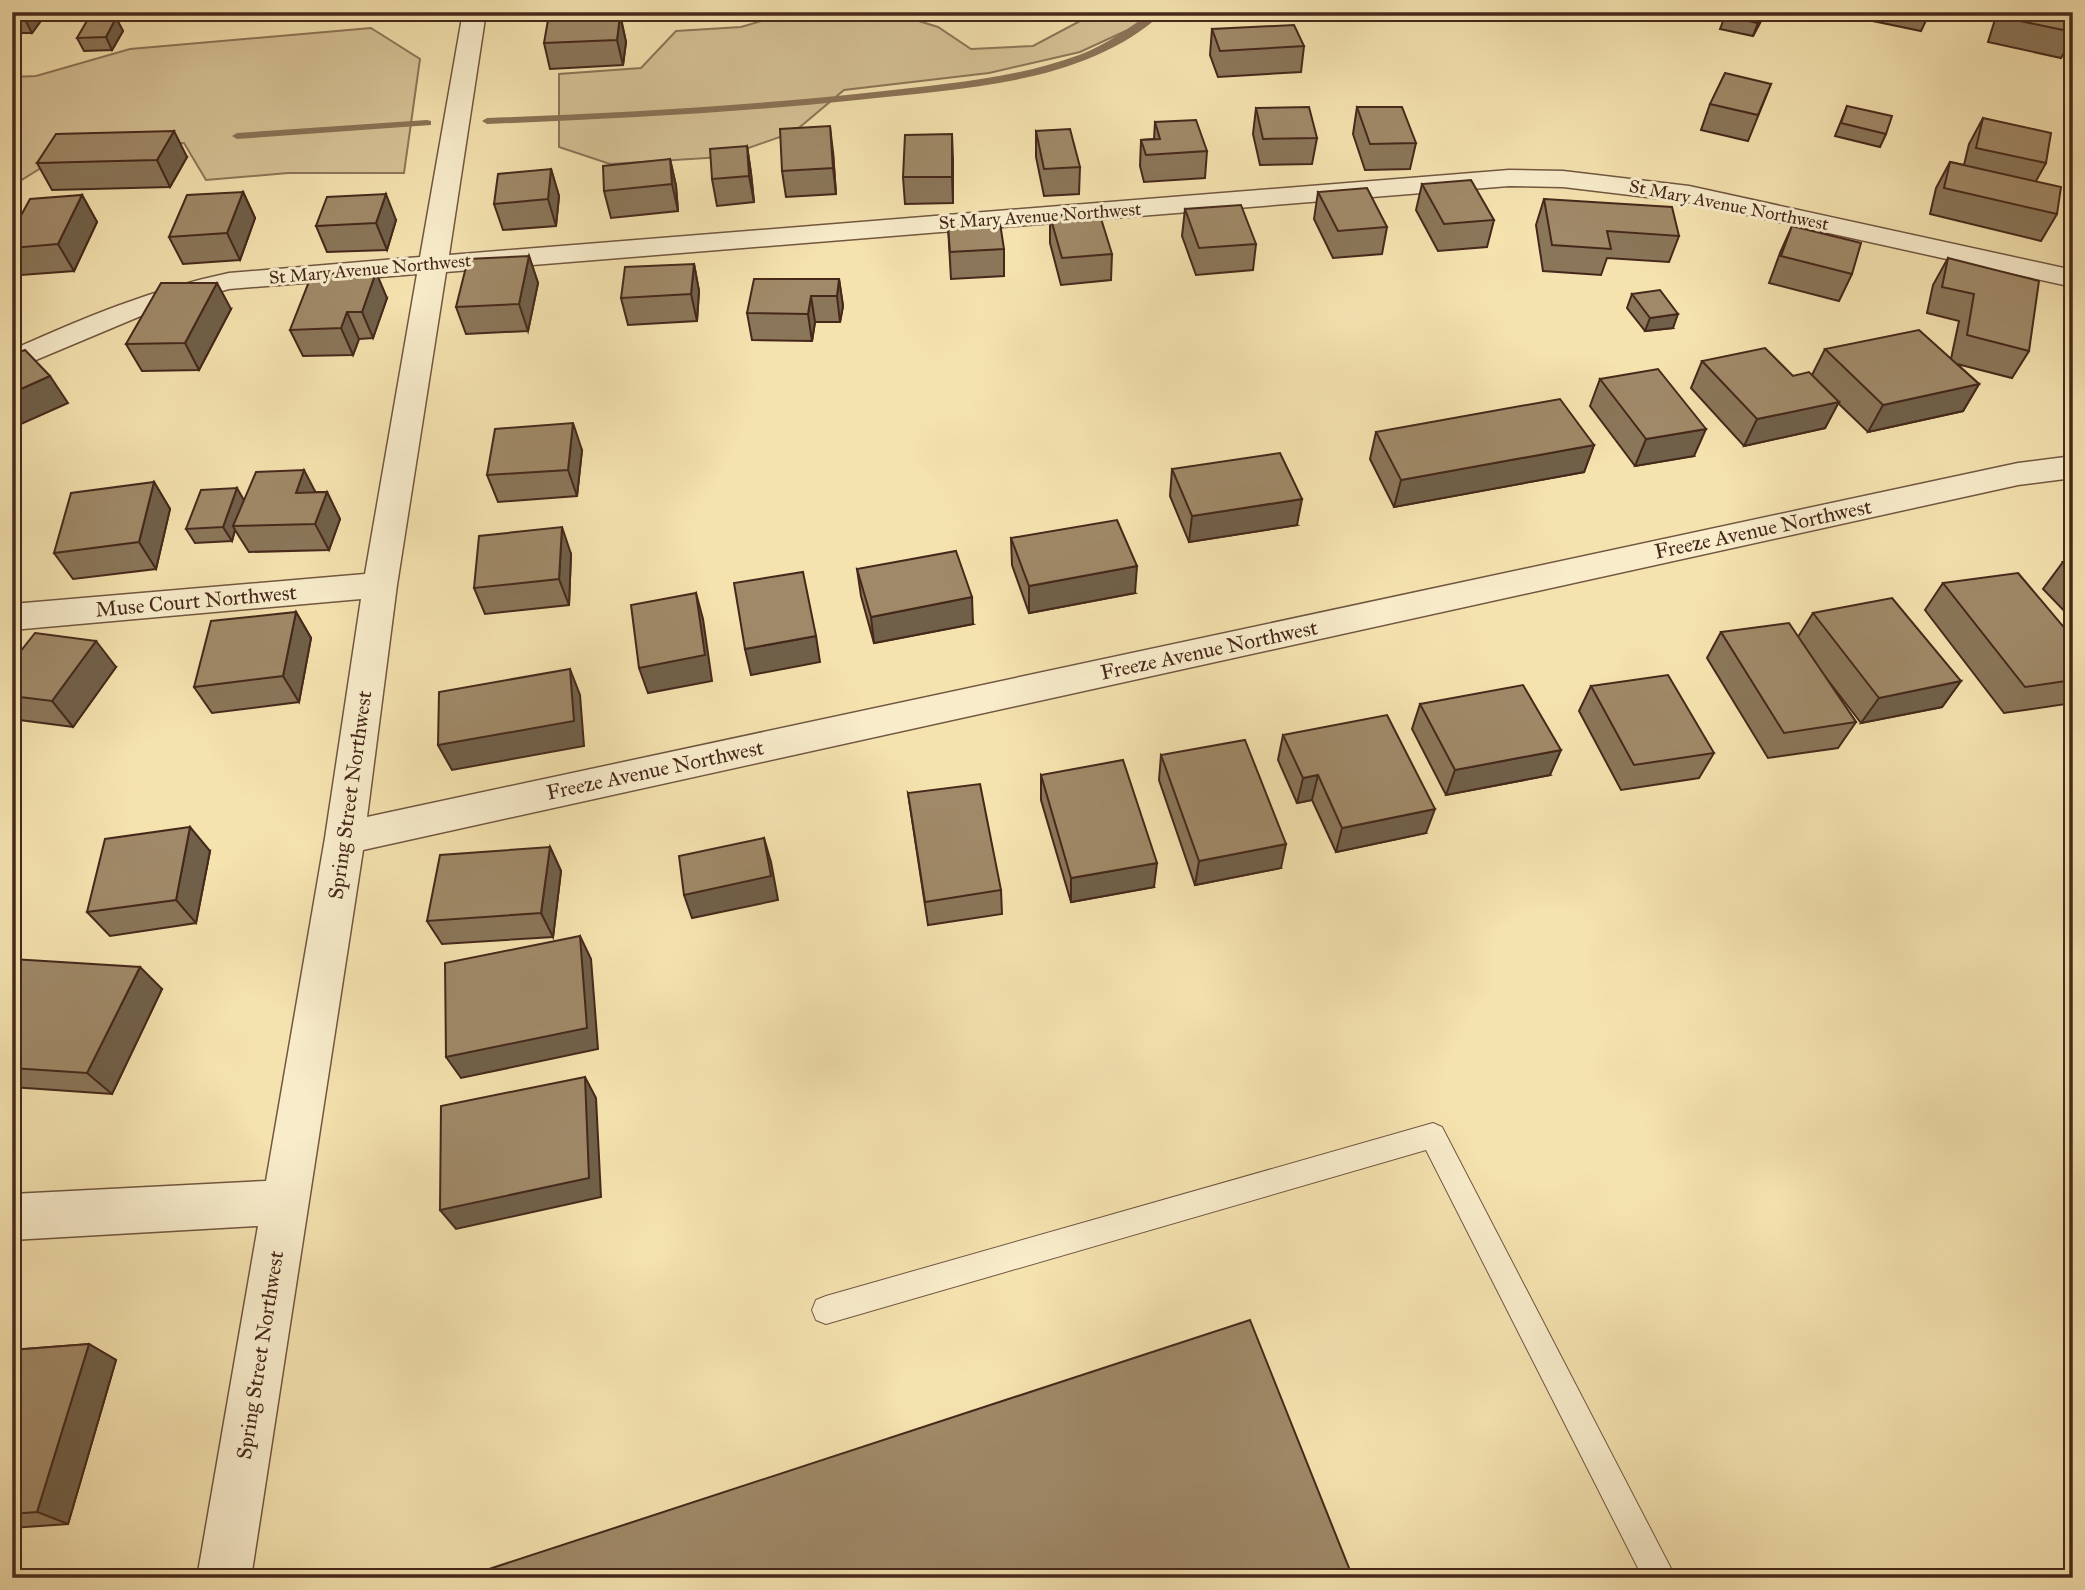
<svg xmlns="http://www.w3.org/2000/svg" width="2085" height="1590" viewBox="0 0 2085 1590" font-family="'IM FELL Great Primer',serif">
  <rect width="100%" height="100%" fill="#f4e2af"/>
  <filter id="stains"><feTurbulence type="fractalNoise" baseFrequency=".00286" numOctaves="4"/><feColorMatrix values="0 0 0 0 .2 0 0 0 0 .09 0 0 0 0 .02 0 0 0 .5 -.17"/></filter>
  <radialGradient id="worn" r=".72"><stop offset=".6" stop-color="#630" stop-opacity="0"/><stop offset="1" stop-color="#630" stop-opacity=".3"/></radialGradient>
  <g fill="#d6c296" stroke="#8e7558" stroke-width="2">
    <path d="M828 12H890L938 27 971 49 1033 46 1097 12H1150L1143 23 1080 52 989 73 844 90 794 132 723 157 610 164 559 147V74L641 68 676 31 741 27 765 20Z"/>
    <path d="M371 28 420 59 404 173H288L206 180 184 143 65 153 12 186V77L36 76 130 49Z"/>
  </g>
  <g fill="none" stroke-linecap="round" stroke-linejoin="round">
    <g fill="#8b7256" fill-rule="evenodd">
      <path d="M1152 12H1164C1084 86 959 88 857 100 734 113 611 119 487 124L482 121 487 118C617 113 746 106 875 92 943 84 1014 79 1079 55 1106 45 1129 28 1152 12Z"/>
      <path d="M427 120 431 121V125L237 139 232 136 237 133Z"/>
    </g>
    <defs>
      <path id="lane" d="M1433 1123 1442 1127 1676 1578H1643L1426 1150 826 1324 816 1320 812 1310 816 1300 826 1296Z"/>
      <path id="street" d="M463 12H486L449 255 1509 170 1563 171 1689 186 2073 270V287L1689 202 1563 187 1509 186 446 272 397 585 367 817 2018 463 2073 456V478L2018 485 363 850 251 1578H197L258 1226 12 1240V1194L266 1181 325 838 361 599 12 630V604L365 574 417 274 229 289 155 310 12 370V350C83 318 153 289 229 273L420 257Z"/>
    </defs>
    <use href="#lane" stroke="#725640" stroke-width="2"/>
    <use href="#street" stroke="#725640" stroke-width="3"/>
    <use href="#lane" fill="#f8eccb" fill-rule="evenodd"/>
    <use href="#street" fill="#f8eccb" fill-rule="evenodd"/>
  </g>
  <g fill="#8a7659" stroke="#46281b" stroke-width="2">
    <path d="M12 12H61L57 18H43L32 33H12Z"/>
    <path d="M203 12H246L204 14Z"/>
    <path d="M598 12H649L648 17 621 18 626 42 623 65 550 69 544 43 599 17Z"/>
    <path d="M1866 12H1930L1921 31 1863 19Z"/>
    <path d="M2073 12V38L2061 58 1988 42 1997 13Z"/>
    <path d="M1725 16 1762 19 1753 36 1720 29Z"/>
    <path d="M116 18 123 31 112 50 84 51 77 38Z"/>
    <path d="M1212 29 1304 46 1301 72 1218 77 1210 55Z"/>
    <path d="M1771 84 1748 141 1701 130 1710 104Z"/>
    <path d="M1847 106 1886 134 1880 147 1835 136Z"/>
    <path d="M1357 107 1416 143 1410 169 1365 170 1353 134Z"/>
    <path d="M1256 108 1317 138 1312 164 1260 165 1253 134Z"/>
    <path d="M1983 118 2046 163 2036 181 2057 214 2041 241 1930 214 1936 188 1950 162 1964 165 1969 144Z"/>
    <path d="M1155 122 1207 151 1205 178 1144 182 1140 166 1141 140 1154 139Z"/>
    <path d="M1036 131 1080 167 1079 194 1044 196 1036 157Z"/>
    <path d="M747 146 751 173 754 202 717 206 712 179Z"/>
    <path d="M833 152 836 194 786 197 782 171Z"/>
    <path d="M187 157 170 187 52 190 37 163Z"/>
    <path d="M670 159 676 186 678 211 611 218 604 191Z"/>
    <path d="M953 160V203L905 204 903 177Z"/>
    <path d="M551 169 559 196 556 226 503 230 494 204Z"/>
    <path d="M1422 184 1494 220 1487 247 1438 251 1416 210Z"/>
    <path d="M243 192 255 218 240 260 183 264 169 237Z"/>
    <path d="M1318 192 1387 227 1382 254 1333 258 1314 219Z"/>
    <path d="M82 195 97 222 74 271 21 275 12 262V232Z"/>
    <path d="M1544 199 1679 236 1669 262 1607 258 1601 275 1543 271 1536 225Z"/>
    <path d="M1185 209 1256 244 1253 270 1196 275 1182 236Z"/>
    <path d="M1050 216 1112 254 1111 280 1061 285 1050 243Z"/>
    <path d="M396 220 387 250 327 252 316 226Z"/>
    <path d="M948 226 1004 249V276L951 279Z"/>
    <path d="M1792 226 1852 274 1839 301 1769 283 1780 253Z"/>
    <path d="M529 256 538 283 528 331 466 334 456 307Z"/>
    <path d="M1948 258 2029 351 2012 378 1957 364 1979 384 1963 411 1868 432 1838 403 1825 428 1744 446 1691 388 1702 361 1793 376 1812 375 1825 349 1951 359 1959 321 1927 313 1933 285Z"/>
    <path d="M694 264 699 291 697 321 628 325 621 298Z"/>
    <path d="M839 279 843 306 840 322H815L812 341 752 340 747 313Z"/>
    <path d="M1632 294 1673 328 1645 331 1627 308Z"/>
    <path d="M387 298 373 338 359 339 353 355 303 356 290 330Z"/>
    <path d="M231 309 199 370 142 371 126 344Z"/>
    <path d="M1600 379 1694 456 1635 466 1590 406Z"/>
    <path d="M1376 432 1594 445 1584 472 1394 507 1370 459Z"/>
    <path d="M582 450 577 496 498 502 487 475Z"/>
    <path d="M1172 469 1297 525 1189 542 1170 496Z"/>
    <path d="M154 482 170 509 156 569 73 579 54 553Z"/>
    <path d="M315 492H327L340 519 329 550 249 552 235 530 232 541 195 543 186 529 244 500Z"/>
    <path d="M1011 538 1135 593 1029 613 1012 565Z"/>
    <path d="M571 554 569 605 485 614 474 588Z"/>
    <path d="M2073 561V620L2043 589 2063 562Z"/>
    <path d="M857 569 973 624 874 643 861 596Z"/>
    <path d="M1943 583 2073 638V703L2004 713 1925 610Z"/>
    <path d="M296 612 311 638 299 702 212 713 194 687Z"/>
    <path d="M1813 613 1961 681 1942 707 1861 723 1820 670 1856 722 1838 748 1768 758 1707 658 1721 632 1798 637Z"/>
    <path d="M12 662 116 667 73 727 12 719Z"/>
    <path d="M1591 686 1714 753 1699 778 1621 790 1579 711Z"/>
    <path d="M1420 704 1550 775 1446 795 1412 729Z"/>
    <path d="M1283 735 1426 833 1336 852 1312 800 1297 803 1278 760Z"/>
    <path d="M1161 755 1281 868 1195 885 1159 780Z"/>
    <path d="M1041 775 1154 887 1071 902 1041 800Z"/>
    <path d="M908 793 1001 890 1002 914 928 925Z"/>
    <path d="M550 847 561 871 553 937 442 944 427 921Z"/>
    <path d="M210 851 196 923 110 936 87 912Z"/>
    <path d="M12 959 162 989 112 1094 12 1087Z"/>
    <path d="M89 1344 116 1360 68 1524 12 1528V1350Z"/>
  </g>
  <g fill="#706049" stroke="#46281b" stroke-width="2">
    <path d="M21 12H39L43 18 32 33Z"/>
    <path d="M54 12H61L57 18Z"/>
    <path d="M1763 12 1762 19 1753 36 1758 23Z"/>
    <path d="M620 16 626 42 623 65 617 40Z"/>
    <path d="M116 18 123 31 112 50 106 37Z"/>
    <path d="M830 126 833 152 836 194 833 168Z"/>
    <path d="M174 131 187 157 170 187 157 160Z"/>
    <path d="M952 134 953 160V203L952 177Z"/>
    <path d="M747 146 751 173 754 202 749 176Z"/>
    <path d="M670 159 676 186 678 211 672 184Z"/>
    <path d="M551 169 559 196 556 226 548 199Z"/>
    <path d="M243 192 255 218 240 260 227 233Z"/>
    <path d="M386 194 396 220 387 250 376 223Z"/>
    <path d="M82 195 97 222 74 271 58 244Z"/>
    <path d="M529 256 538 283 528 331 519 304Z"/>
    <path d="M694 264 699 291 697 321 691 294Z"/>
    <path d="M376 272 387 298 373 338 362 312Z"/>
    <path d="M839 279 843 306 840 322 837 296Z"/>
    <path d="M217 283 231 309 199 370 185 343Z"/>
    <path d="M811 296 815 322 812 341 808 314Z"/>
    <path d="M347 312 359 339 353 355 341 328Z"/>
    <path d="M1678 314 1673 328 1645 331 1650 318Z"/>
    <path d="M50 376 68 403 12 428V393Z"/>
    <path d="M1979 384 1963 411 1868 432 1883 405Z"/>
    <path d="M1839 402 1825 428 1744 446 1757 419Z"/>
    <path d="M573 423 582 450 577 496 568 470Z"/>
    <path d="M1706 429 1694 456 1635 466 1646 439Z"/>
    <path d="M1594 445 1584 472 1394 507 1401 480Z"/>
    <path d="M304 470 318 497 296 493Z"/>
    <path d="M154 482 170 509 156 569 139 542Z"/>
    <path d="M237 488 245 502 233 526 235 530 232 541 223 527Z"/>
    <path d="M327 492 340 519 329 550 315 524Z"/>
    <path d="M1302 499 1297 525 1189 542 1192 516Z"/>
    <path d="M562 527 571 554 569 605 559 579Z"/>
    <path d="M1137 566 1135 593 1029 613V586Z"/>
    <path d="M696 593 703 619 712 681 648 693 639 668Z"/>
    <path d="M972 597 973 624 874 643 871 617Z"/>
    <path d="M296 612 311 638 299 702 283 676Z"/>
    <path d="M816 636 820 662 751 675 745 649Z"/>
    <path d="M96 641 116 667 73 727 52 701Z"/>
    <path d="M570 669 580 695 584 746 452 770 438 745Z"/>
    <path d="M1961 681 1942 707 1861 723 1879 698Z"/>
    <path d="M1561 750 1550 775 1446 795 1455 770Z"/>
    <path d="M1318 775 1312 800 1297 803 1303 778Z"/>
    <path d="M1435 809 1426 833 1336 852 1342 828Z"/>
    <path d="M190 827 210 851 196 923 176 900Z"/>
    <path d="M764 838 771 862 778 900 692 918 684 895Z"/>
    <path d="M1286 844 1281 868 1195 885 1199 861Z"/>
    <path d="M550 847 561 871 553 937 541 913Z"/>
    <path d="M1157 863 1154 887 1071 902V878Z"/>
    <path d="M580 936 591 959 598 1049 461 1078 446 1057Z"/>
    <path d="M140 967 162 989 112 1094 87 1073Z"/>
    <path d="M585 1077 596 1098 601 1197 456 1229 440 1210Z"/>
    <path d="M89 1344 116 1360 68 1524 37 1512Z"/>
  </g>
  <g fill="#a08968" stroke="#46281b" stroke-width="2">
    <path d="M1727 12H1763L1758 23 1725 16Z"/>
    <path d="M2002 12H2073V32L2001 17Z"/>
    <path d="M620 16 617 40 544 43 548 20Z"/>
    <path d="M116 18 106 37 77 38 88 19Z"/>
    <path d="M1294 25 1304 46 1220 51 1212 29Z"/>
    <path d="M1725 73 1771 84 1758 115 1710 104Z"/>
    <path d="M1847 106 1892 116 1886 134 1841 123Z"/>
    <path d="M1309 107 1317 138 1263 139 1256 108Z"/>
    <path d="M1357 107H1402L1416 143 1370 144Z"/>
    <path d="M1983 118 2051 133 2046 163 1976 148Z"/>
    <path d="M1196 120 1207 151 1146 155 1141 140 1160 139 1155 122Z"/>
    <path d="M830 126 833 168 782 171 780 129Z"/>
    <path d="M1070 129 1080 167 1044 169 1036 131Z"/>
    <path d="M174 131 157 160 37 163 56 134Z"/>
    <path d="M952 134V177H903L905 135Z"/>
    <path d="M747 146 749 176 712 179 710 149Z"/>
    <path d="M670 159 672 184 604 191 603 166Z"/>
    <path d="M1950 162 2061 187 2057 214 1944 188Z"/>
    <path d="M551 169 548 199 494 204 498 174Z"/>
    <path d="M1471 180 1494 220 1444 224 1422 184Z"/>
    <path d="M1367 188 1387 227 1338 231 1318 192Z"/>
    <path d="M243 192 227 233 169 237 187 195Z"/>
    <path d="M386 194 376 223 316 226 327 197Z"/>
    <path d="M82 195 58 244 12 248V232L30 199Z"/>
    <path d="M1544 199 1672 207 1679 236 1607 231 1611 249 1552 245Z"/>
    <path d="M1241 205 1256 244 1199 248 1185 209Z"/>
    <path d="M1099 212 1112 254 1062 258 1050 216Z"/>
    <path d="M1000 223 1004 249 950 252 948 226Z"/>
    <path d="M1792 226 1861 243 1852 274 1781 256Z"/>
    <path d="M529 256 519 304 456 307 468 259Z"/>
    <path d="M1948 258 2039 281 2029 351 1967 335 1974 294 1942 287Z"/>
    <path d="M694 264 691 294 621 298 625 267Z"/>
    <path d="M376 272 362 312H347L341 328 290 330 312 274Z"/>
    <path d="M754 279H839L837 296H811L808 314 747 313Z"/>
    <path d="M161 283H217L185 343 126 344Z"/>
    <path d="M1660 290 1678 314 1650 318 1632 294Z"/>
    <path d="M1919 330 1979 384 1883 405 1825 349Z"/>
    <path d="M1765 348 1793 376 1809 372 1839 402 1757 419 1702 361Z"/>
    <path d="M25 350 50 376 12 393V355Z"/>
    <path d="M1658 369 1706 429 1646 439 1600 379Z"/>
    <path d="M1560 399 1594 445 1401 480 1376 432Z"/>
    <path d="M573 423 568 470 487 475 495 429Z"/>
    <path d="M1280 453 1302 499 1192 516 1172 469Z"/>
    <path d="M304 470 296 493 327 492 315 524 233 526 256 472Z"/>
    <path d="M154 482 139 542 54 553 71 493Z"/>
    <path d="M237 488 223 527 186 529 201 490Z"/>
    <path d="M1117 520 1137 566 1029 586 1011 538Z"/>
    <path d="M562 527 559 579 474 588 479 536Z"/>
    <path d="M956 551 972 597 871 617 857 569Z"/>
    <path d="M2073 561V572L2063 562Z"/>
    <path d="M803 572 816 636 745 649 734 583Z"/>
    <path d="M2018 573 2073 638V680L2025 687 1943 583Z"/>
    <path d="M696 593 705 655 639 668 631 605Z"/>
    <path d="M1892 598 1961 681 1879 698 1813 613Z"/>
    <path d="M296 612 283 676 194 687 211 621Z"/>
    <path d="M1789 623 1856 722 1784 733 1721 632Z"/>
    <path d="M35 633 96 641 52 701 12 696V662Z"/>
    <path d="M570 669 574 721 438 745 439 692Z"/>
    <path d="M1668 675 1714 753 1634 765 1591 686Z"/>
    <path d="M1523 685 1561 750 1455 770 1420 704Z"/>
    <path d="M1387 715 1435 809 1342 828 1318 775 1303 778 1283 735Z"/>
    <path d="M1245 740 1286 844 1199 861 1161 755Z"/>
    <path d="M1123 760 1157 863 1071 878 1041 775Z"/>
    <path d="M980 784 1001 890 925 902 908 793Z"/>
    <path d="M190 827 176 900 87 912 105 839Z"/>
    <path d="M764 838 771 876 684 895 679 856Z"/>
    <path d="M550 847 541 913 427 921 440 855Z"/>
    <path d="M580 936 587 1028 446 1057 445 963Z"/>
    <path d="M12 959 140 967 87 1073 12 1068Z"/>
    <path d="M585 1077 589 1178 440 1210 441 1106Z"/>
    <path d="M1250 1320 1353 1578H483V1571Z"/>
    <path d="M89 1344 37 1512 12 1514V1350Z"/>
  </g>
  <g text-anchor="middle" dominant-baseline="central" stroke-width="6" stroke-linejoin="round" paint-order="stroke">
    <g font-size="18" fill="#46281b" stroke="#f8eccb">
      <text transform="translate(1729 205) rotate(11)">St Mary Avenue Northwest</text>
      <text transform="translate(1040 216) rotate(-4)">St Mary Avenue Northwest</text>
      <text transform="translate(370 269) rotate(-5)">St Mary Avenue Northwest</text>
    </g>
    <g font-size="21" fill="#46281b" stroke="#f8eccb">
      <text transform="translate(1763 529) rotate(-12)">Freeze Avenue Northwest</text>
      <text transform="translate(196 601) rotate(-5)">Muse Court Northwest</text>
      <text transform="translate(1209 650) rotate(-12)">Freeze Avenue Northwest</text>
      <text transform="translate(655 770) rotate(-12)">Freeze Avenue Northwest</text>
      <text transform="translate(350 795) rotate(-82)">Spring Street Northwest</text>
      <text transform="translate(260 1355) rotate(-81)">Spring Street Northwest</text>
    </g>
  </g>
  <rect width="2085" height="1590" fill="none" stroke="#f4e2af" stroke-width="42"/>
  <rect x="14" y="14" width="2057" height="1562" fill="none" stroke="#46281b" stroke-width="3.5"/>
  <rect x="21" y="21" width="2043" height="1548" fill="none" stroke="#46281b" stroke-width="2"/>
  <rect width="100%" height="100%" filter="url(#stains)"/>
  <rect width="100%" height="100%" fill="url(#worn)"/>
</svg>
